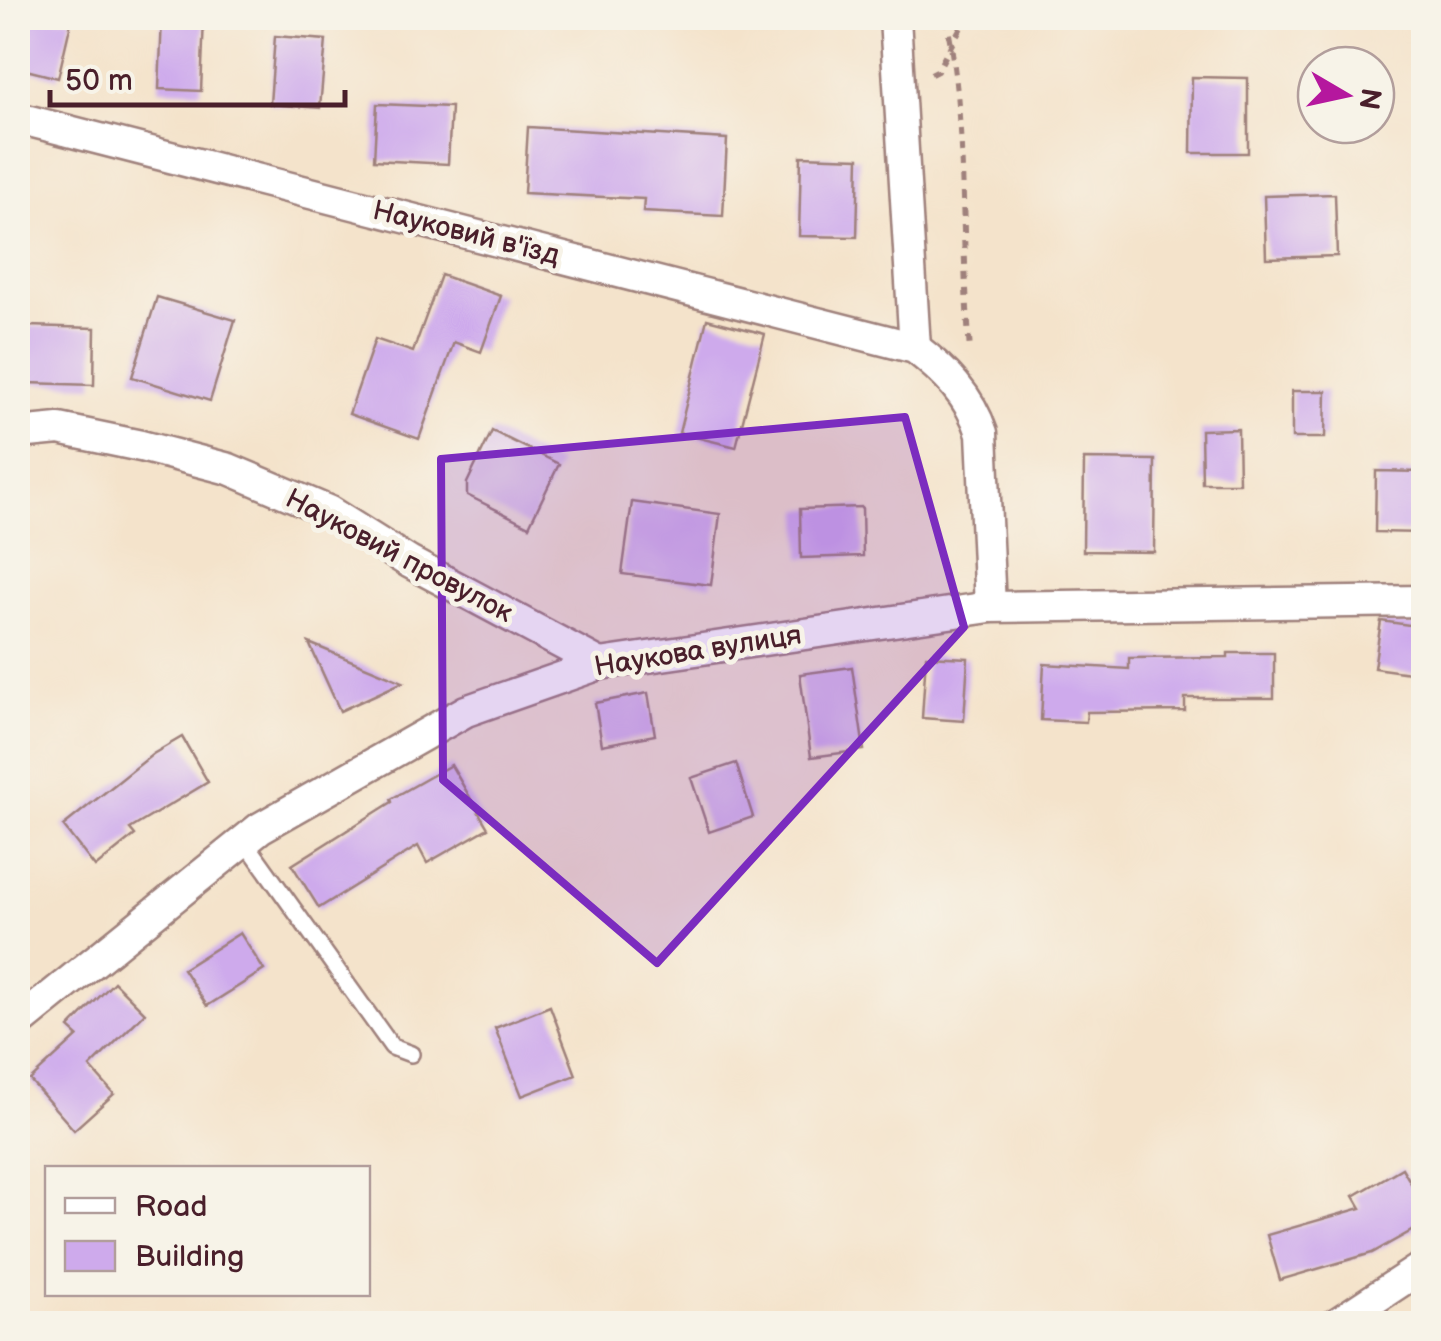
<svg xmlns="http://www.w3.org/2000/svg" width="1441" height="1341" viewBox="0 0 1441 1341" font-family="'Balsamiq Sans',sans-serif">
  <rect width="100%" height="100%" fill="#f7f3e8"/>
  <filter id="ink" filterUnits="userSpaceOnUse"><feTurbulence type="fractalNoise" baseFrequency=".01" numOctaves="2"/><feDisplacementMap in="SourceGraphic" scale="20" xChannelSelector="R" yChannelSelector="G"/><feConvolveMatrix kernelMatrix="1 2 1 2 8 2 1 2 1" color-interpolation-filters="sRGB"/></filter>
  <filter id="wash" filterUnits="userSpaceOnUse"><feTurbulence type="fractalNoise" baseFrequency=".0048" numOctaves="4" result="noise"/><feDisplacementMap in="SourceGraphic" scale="40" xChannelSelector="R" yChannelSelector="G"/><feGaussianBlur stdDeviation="2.25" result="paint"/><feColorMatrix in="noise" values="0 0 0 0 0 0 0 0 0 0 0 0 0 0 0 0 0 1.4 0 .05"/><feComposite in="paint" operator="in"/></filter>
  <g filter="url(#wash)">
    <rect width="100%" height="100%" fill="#f4e3cb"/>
    <g id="blocks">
      <g fill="#ceaaec">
        <path d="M18 18H72L58 78 18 68Z"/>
        <path d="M162 18H204L201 91 159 89Z"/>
        <path d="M275 36 326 40 320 108 270 104Z"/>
        <path d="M1192 77 1248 78V153H1191Z"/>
        <path d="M377 104 451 107 448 164 374 160Z"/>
        <path d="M528 127 727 139 723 216 643 212 644 199 524 193Z"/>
        <path d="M801 156 859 158 857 237 799 236Z"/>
        <path d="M1335 194 1337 256 1266 258 1264 196Z"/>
        <path d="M441 275 501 296 481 352 454 342 419 439 349 414 375 339 413 352Z"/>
        <path d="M157 297 235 320 210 401 132 377Z"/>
        <path d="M707 319 765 334 736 447 679 433Z"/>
        <path d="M28 326 95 328 94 385 27 383Z"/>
        <path d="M1292 391H1326L1325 438H1292Z"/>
        <path d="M1238 429 1239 483H1202L1201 430Z"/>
        <path d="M492 431 559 464 529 526 467 495V483Z"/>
        <path d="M1084 459 1155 460 1154 552 1083 551Z"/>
        <path d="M1376 471 1424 472V533L1375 532Z"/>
        <path d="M632 502 720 514 711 585 622 574Z"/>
        <path d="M862 507 863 556 801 558 800 509Z"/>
        <path d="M1381 621 1424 627V675L1374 668Z"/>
        <path d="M309 643 403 682 340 711Z"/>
        <path d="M1228 653H1274V698H1185V711L1087 712 1086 722 1041 720 1044 664 1129 669V658L1228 657Z"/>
        <path d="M926 656 968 658 964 721 922 718Z"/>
        <path d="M852 667 864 750 811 757 800 674Z"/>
        <path d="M648 693 655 735 602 745 595 703Z"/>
        <path d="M182 737 208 782 130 829 135 835 95 867 63 826 153 754Z"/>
        <path d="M736 763 753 817 709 832 691 778Z"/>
        <path d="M451 765 488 828 427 863 418 846 319 908 292 865 392 802 391 799Z"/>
        <path d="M240 933 264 970 207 1006 183 969Z"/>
        <path d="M114 982 145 1013 90 1067 114 1094 74 1130 30 1080 78 1036 69 1028Z"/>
        <path d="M550 1006 576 1075 522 1096 495 1028Z"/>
        <path d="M1402 1168 1424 1205V1224L1372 1253 1280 1280 1267 1235 1361 1208 1354 1196Z"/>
      </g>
    </g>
  </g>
  <g filter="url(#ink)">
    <use href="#blocks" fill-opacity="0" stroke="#9f817b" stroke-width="2.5"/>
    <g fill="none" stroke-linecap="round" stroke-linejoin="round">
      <defs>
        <path id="service" d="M245 841 392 1047 411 1054"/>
        <g id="minor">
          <path d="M895 18 915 348"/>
          <path d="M18 118 915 348C945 371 970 396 982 433L990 607"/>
          <path d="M18 433 59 429 141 446 229 469 328 511 409 562 600 664"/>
          <path d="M18 1023 260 828 466 711 600 664 990 607 1424 601"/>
          <path d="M1336 1324 1424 1266"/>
        </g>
      </defs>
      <use href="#service" stroke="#9f817b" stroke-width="20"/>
      <use href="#minor" stroke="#9f817b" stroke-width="35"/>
      <g stroke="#9f817b" stroke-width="6" stroke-dasharray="8 8" stroke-linecap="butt">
        <path d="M946 18C968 126 960 240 970 350"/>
        <path d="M931 74 937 71 966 18"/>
      </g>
      <use href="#service" stroke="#fff" stroke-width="15"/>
      <use href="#minor" stroke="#fff" stroke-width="30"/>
    </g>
  </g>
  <path fill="#7b2cbf" fill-opacity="0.2" stroke="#7b2cbf" stroke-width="8" stroke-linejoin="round" d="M905 417 964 627 657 963 443 780 441 459Z"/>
  <g text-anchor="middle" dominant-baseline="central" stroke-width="10" stroke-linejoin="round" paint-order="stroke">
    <g font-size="28" fill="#4a1f2b" stroke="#f7f3e8">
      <text transform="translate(466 233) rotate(14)">Науковий в'їзд</text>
      <text transform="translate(399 556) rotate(28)">Науковий провулок</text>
      <text transform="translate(698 651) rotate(-9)">Наукова вулиця</text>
    </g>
  </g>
  <rect width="1441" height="1341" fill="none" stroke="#f7f3e8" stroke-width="60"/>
  <rect x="45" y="1166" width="325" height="130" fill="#f7f3e8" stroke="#b29e9c" stroke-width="2.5"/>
  <rect x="65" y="1198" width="50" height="15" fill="#ffffff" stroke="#b29e9c" stroke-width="2.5"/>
  <text x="135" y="1216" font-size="30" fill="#4a1f2b">Road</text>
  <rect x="65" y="1241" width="50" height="30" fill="#ceaaec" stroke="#b29e9c" stroke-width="2.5"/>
  <text x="135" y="1266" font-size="30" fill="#4a1f2b">Building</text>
  <g transform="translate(1346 95) rotate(99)"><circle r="48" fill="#f7f3e8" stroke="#b29e9c" stroke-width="2.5"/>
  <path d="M0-8L18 38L0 25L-18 38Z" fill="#b5179e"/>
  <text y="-15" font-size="28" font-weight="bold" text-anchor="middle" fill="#4a1f2b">N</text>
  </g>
  <path d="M50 90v15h295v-15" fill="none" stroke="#4a1f2b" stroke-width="5"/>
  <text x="65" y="90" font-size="30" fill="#4a1f2b" stroke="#f7f3e8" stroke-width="8" paint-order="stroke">50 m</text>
</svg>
